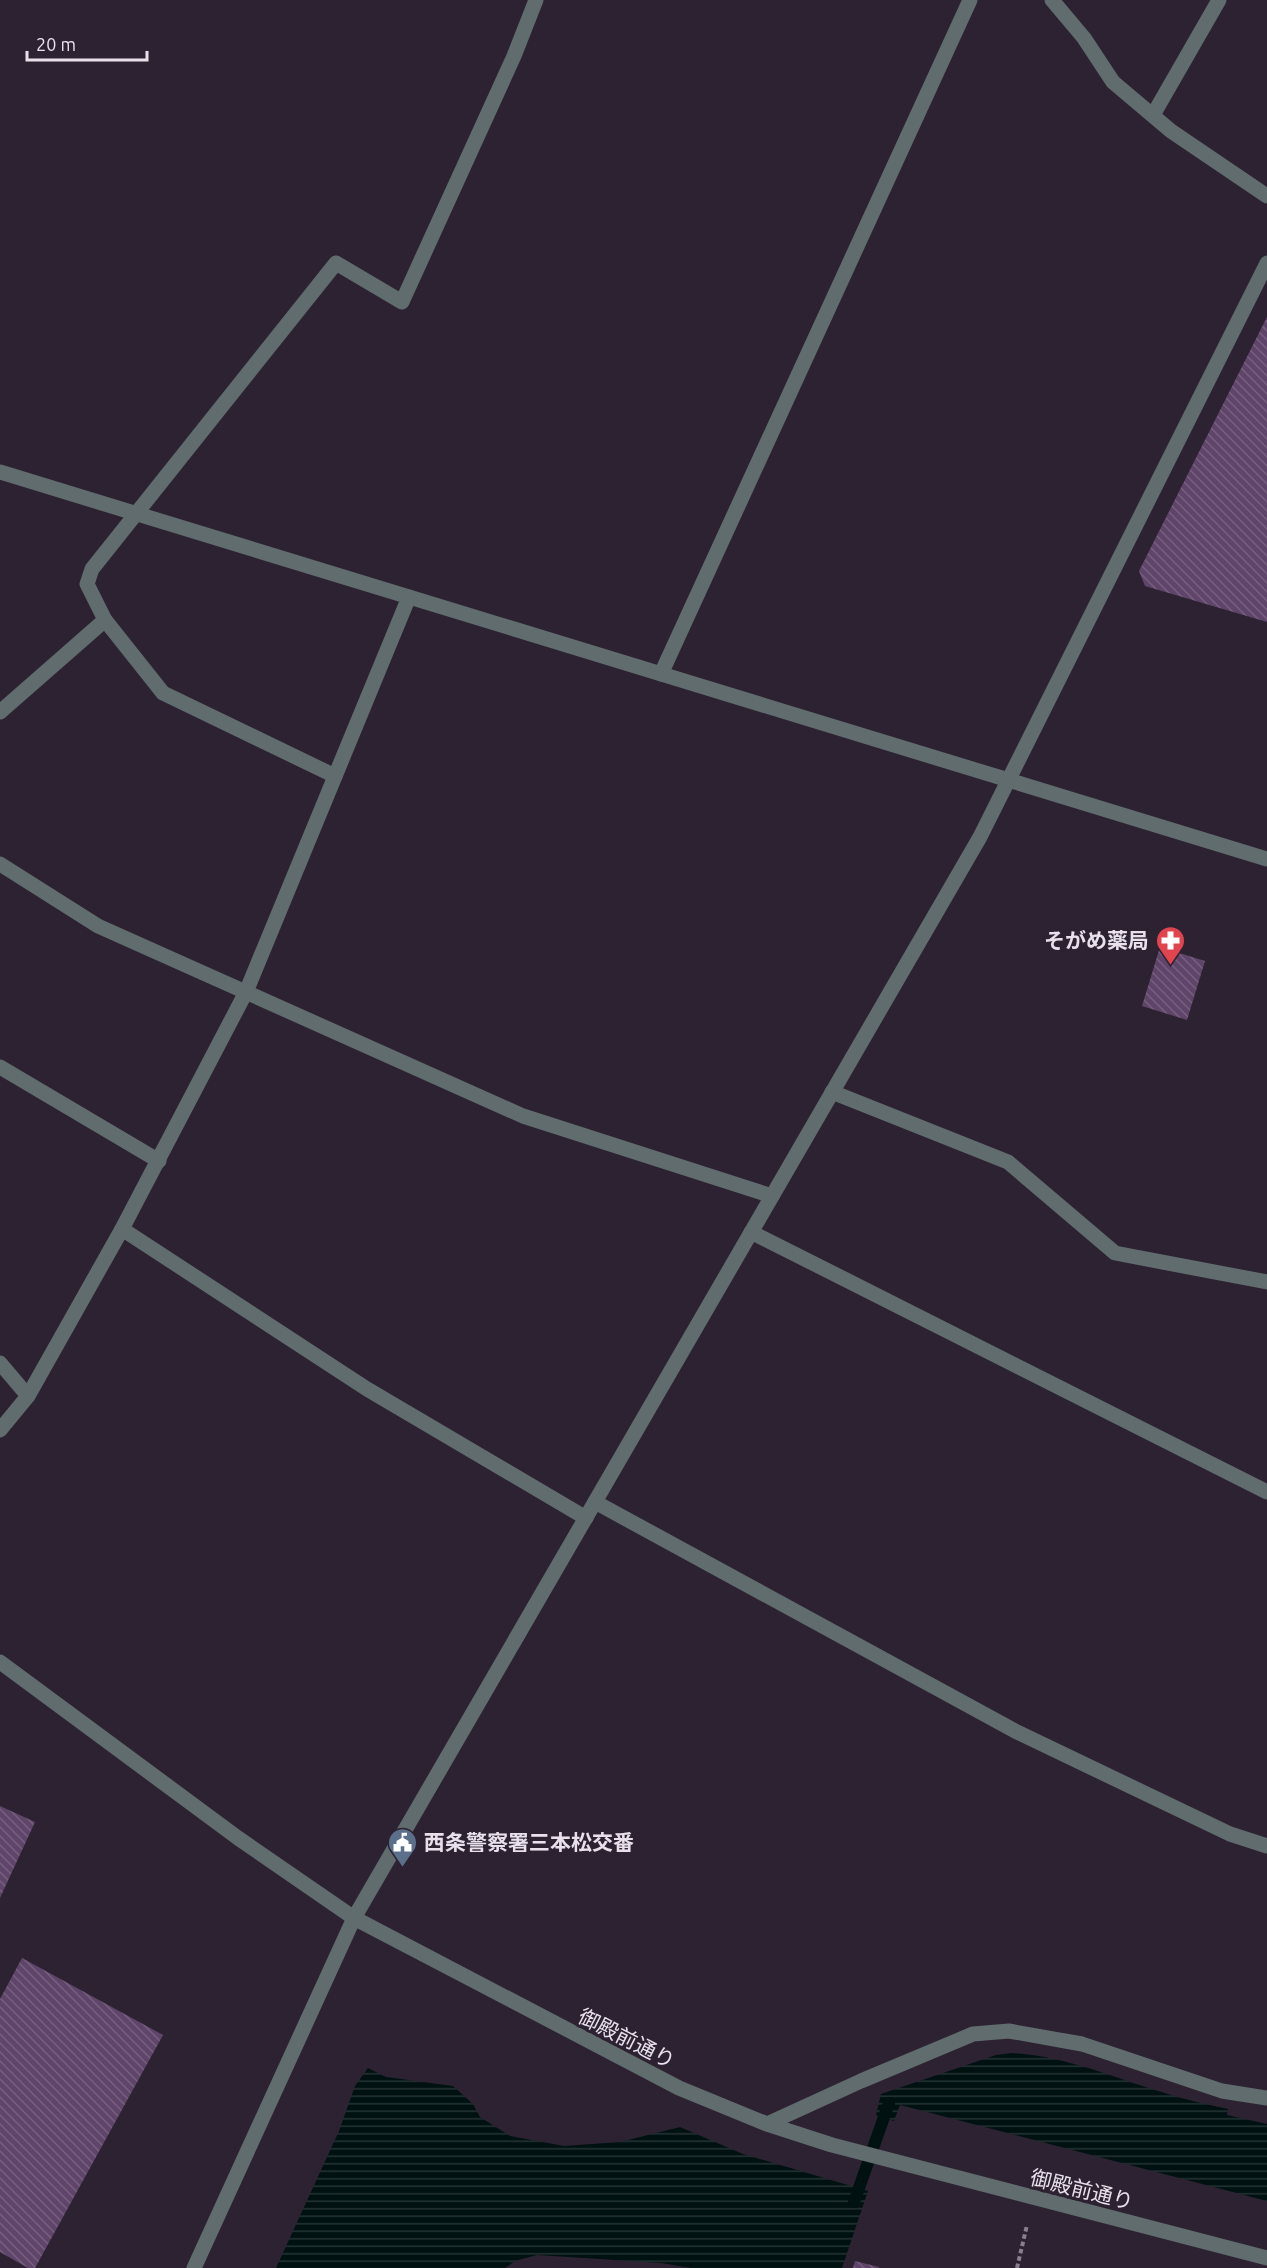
<svg xmlns="http://www.w3.org/2000/svg" width="1267" height="2268" viewBox="0 0 1267 2268" font-family="Ubuntu,'Noto Sans JP',sans-serif">
  <defs>
    <pattern id="water-rules" width="6" height="5" patternUnits="userSpaceOnUse" patternTransform="scale(1.5)"><rect width="6" height="5" fill="#011"/><path d="M0 2.5h6" fill="none" stroke="#253334"/></pattern>
    <pattern id="building-back-hatch" width="6" height="6" patternUnits="userSpaceOnUse" patternTransform="scale(1.5)"><rect width="6" height="6" fill="#60456a"/><path d="M-1 5l2 2M0 0l6 6M5-1l2 2" fill="none" stroke="#77607f"/></pattern>
  </defs>
  <rect width="100%" height="100%" fill="#2c2232"/>
  <g fill="url(#water-rules)">
    <path d="M1012 2053C1066 2056 1114 2078 1165 2093 1185 2100 1207 2104 1228 2109L1227 2115 1267 2124V2201L900 2105 894 2121 876 2115 881 2094 996 2055Z"/>
    <path d="M368 2068 386 2077 453 2086 473 2104 480 2117 510 2136 564 2146 620 2142 680 2127 743 2154 868 2191 842 2268H691L661 2263 537 2255 515 2261 505 2268H276L339 2131 355 2086Z"/>
  </g>
  <g fill="none" stroke-linecap="round" stroke-linejoin="round">
    <path stroke="#011" stroke-width="12" d="M854 2202 889 2103"/>
  </g>
  <g fill="url(#building-back-hatch)">
    <path d="M1267 317V622L1145 586 1139 571Z"/>
    <path d="M1160 947 1205 961 1187 1020 1142 1006Z"/>
    <path d="M0 1806 35 1822 0 1898Z"/>
    <path d="M22 1958 163 2035 35 2268H28L0 2252V1999Z"/>
    <path d="M855 2261 879 2267V2268H853Z"/>
  </g>
  <g fill="none" stroke-linecap="round" stroke-linejoin="round">
    <path stroke="#877f8c" stroke-width="4" stroke-dasharray="4.5 3" stroke-linecap="butt" d="M1017 2268 1027 2225"/>
    <g stroke="#606c6d" stroke-width="15">
      <path d="M1052 0 1084 38 1113 82 1171 131 1267 196"/>
      <path d="M1153 115 1219 0"/>
      <path d="M0 472 1267 859"/>
      <path d="M661 674 970 0"/>
      <path d="M0 712 105 620"/>
      <path d="M335 776 163 693 105 620 87 584 92 569 336 263 402 302 514 56 536 0"/>
      <path d="M0 864 98 926 523 1116 772 1196"/>
      <path d="M0 1067 159 1161"/>
      <path d="M832 1092 1008 1162 1115 1253 1267 1282"/>
      <path d="M122 1229 367 1389 586 1518"/>
      <path d="M751 1232 1267 1492"/>
      <path d="M0 1363 28 1396"/>
      <path d="M0 1430 28 1396 122 1229 246 992 409 597"/>
      <path d="M595 1502 1015 1731 1230 1834 1267 1846"/>
      <path d="M0 1662 238 1838 354 1918 679 2088 767 2124 832 2145 1267 2258"/>
      <path d="M767 2124 861 2081 973 2034 1009 2031 1082 2044 1222 2091 1267 2098"/>
      <path d="M194 2268 354 1918 980 837 1267 263"/>
    </g>
  </g>
  <defs>
    <symbol id="pharmacy-pin" viewBox="-11 -11 22 30"><path d="M0 17L-7.5 6A9.5 9.5 0 1 1 7.5 6Z" fill="#e0444e" stroke="#2c2232"/><path d="M-2-6h4v4h4v4h-4v4h-4v-4h-4v-4h4Z" fill="#fff"/></symbol>
    <symbol id="civic-pin" viewBox="-11 -11 22 30"><path d="M0 17L-7.5 6A9.5 9.5 0 1 1 7.5 6Z" fill="#5c6f8a" stroke="#2c2232"/><path d="M-.6-6.5H3V-4.5H.6V-3L4-1V1h2V6H-6V1h2V-1L-.6-3ZM-1.2 2.5V6h2.4V2.5Z" fill="#fff"/></symbol>
  </defs>
  <g fill-rule="evenodd">
    <use href="#pharmacy-pin" x="1154" y="924" width="33" height="45"/>
    <use href="#civic-pin" x="386" y="1826" width="33" height="45"/>
  </g>
  <g text-anchor="middle" dominant-baseline="central" stroke-width="6" stroke-linejoin="round" paint-order="stroke">
    <g font-size="21" font-weight="bold" fill="#e8e1ec" stroke="#2c2232" text-anchor="end">
      <text x="1149" y="940">そがめ薬局</text>
      <text x="424" y="1842" text-anchor="start">西条警察署三本松交番</text>
    </g>
    <g font-size="21" fill="#e8e1ec" stroke="#2c2232">
      <text transform="translate(627 2038) rotate(27)">御殿前通り</text>
      <text transform="translate(1082 2189) rotate(14)">御殿前通り</text>
    </g>
  </g>
  <path d="M27 51v9h120v-9" fill="none" stroke="#e8e1ec" stroke-width="3"/>
  <text x="36" y="51" font-size="18" fill="#e8e1ec" stroke="#2c2232" stroke-width="4.5" paint-order="stroke">20 m</text>
</svg>
